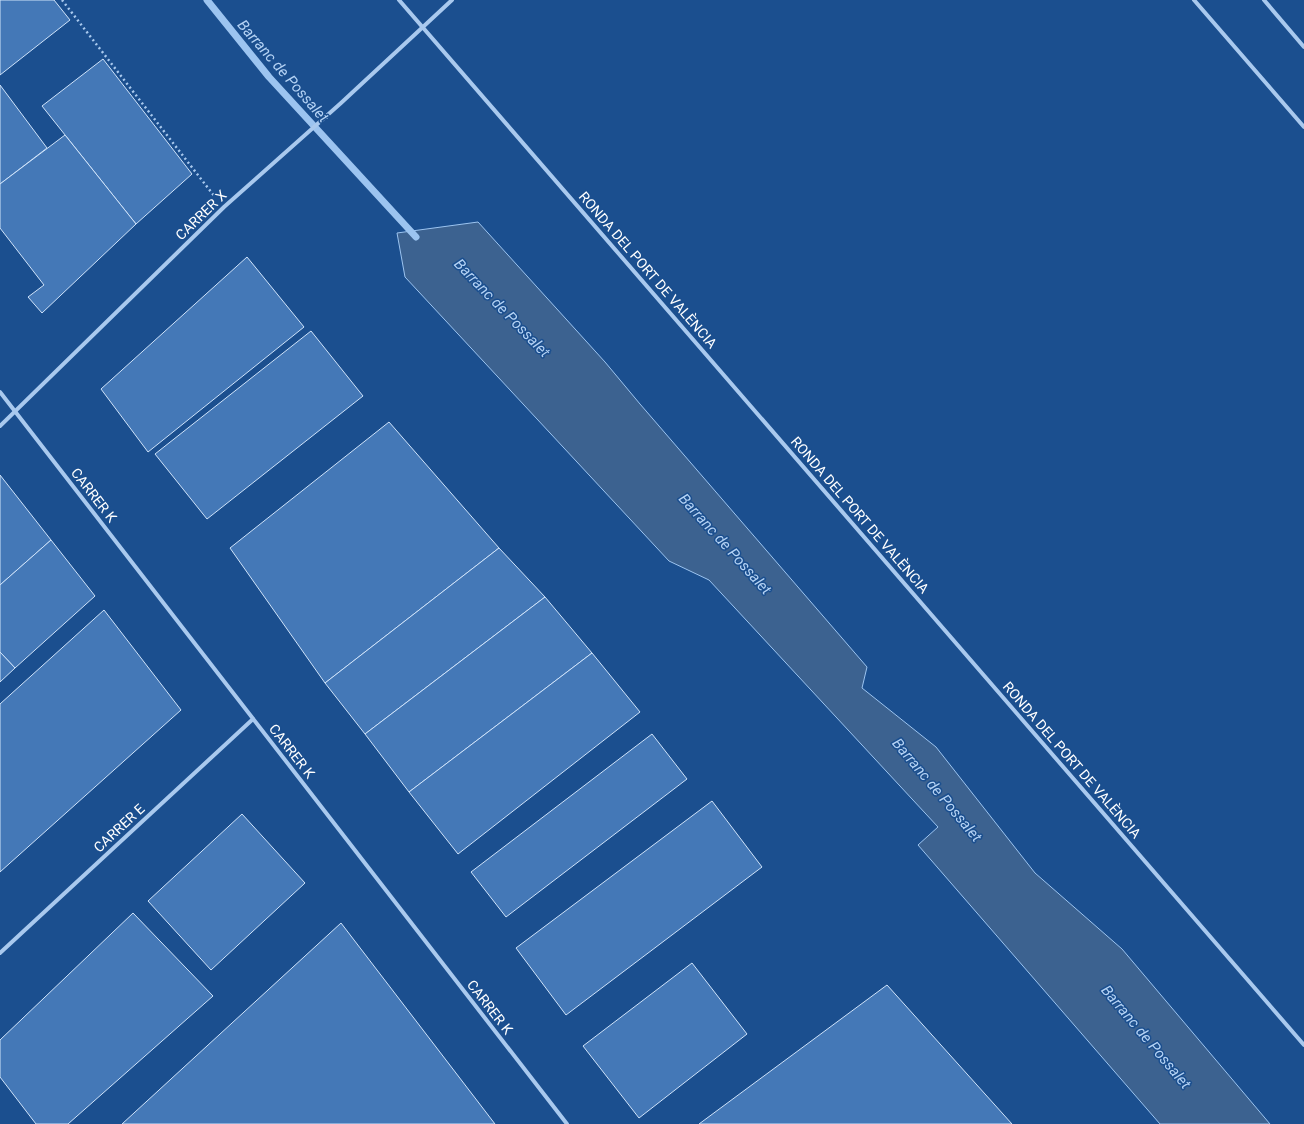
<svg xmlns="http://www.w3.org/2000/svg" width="1304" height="1124" viewBox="0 0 1304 1124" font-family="Roboto,sans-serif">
  <rect width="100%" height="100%" fill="#1b4f8f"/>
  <path fill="#3c6290" stroke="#9cc4f0" d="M478 222 605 362 640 404 867 667 862 688 936 747 1035 873 1122 949 1270 1124H1160L918 845 938 827 709 580 669 561 405 277 397 233Z"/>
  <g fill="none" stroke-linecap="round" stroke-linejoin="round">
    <path stroke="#9cc4f0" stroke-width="7" d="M207 0 269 77 416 237"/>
  </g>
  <g fill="#4478b7" stroke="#cfe3fa">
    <path d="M0 0H54L70 20 0 75Z"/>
    <path d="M103 59 192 174 136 224 42 106Z"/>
    <path d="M0 85 47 148 0 184Z"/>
    <path d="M65 135 136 224 42 313 28 297 44 285 0 228V184Z"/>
    <path d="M247 257 304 327 148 452 101 389Z"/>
    <path d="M311 331 363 396 207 519 155 454Z"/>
    <path d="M389 422 499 548 325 683 230 548Z"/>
    <path d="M0 475 51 540 0 585Z"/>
    <path d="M51 540 95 596 15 668 0 652V585Z"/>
    <path d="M499 548 545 597 365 734 325 683Z"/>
    <path d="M545 597 592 653 409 792 365 734Z"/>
    <path d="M104 610 181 710 0 872V704Z"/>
    <path d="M0 652 15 668 0 682Z"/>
    <path d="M592 653 640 712 458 854 409 792Z"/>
    <path d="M652 734 687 779 506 917 471 872Z"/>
    <path d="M712 801 762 867 566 1015 516 948Z"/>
    <path d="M242 814 305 883 211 970 148 901Z"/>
    <path d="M133 913 213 996 68 1124H36L0 1077V1040Z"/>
    <path d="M341 923 495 1124H122Z"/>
    <path d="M692 963 747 1034 639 1118 583 1046Z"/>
    <path d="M887 985 1012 1124H699Z"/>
  </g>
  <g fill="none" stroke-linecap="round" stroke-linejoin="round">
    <path stroke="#a9c9ee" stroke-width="2.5" stroke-dasharray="2 3" stroke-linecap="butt" d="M62 0 215 197"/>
    <g stroke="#a9c9ee" stroke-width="4">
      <path d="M399 0 1304 1045"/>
      <path d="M1194 0 1304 127"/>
      <path d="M1264 0 1304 47"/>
      <path d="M0 392 567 1124"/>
      <path d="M0 426 224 207 341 103 452 0"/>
      <path d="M0 953 253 719"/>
    </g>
  </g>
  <g text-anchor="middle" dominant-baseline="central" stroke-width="3" stroke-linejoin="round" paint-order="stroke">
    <g font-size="14" fill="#fff" stroke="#1b4f8f">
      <text transform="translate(201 215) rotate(-44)">CARRER X</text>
      <text transform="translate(648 270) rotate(49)">RONDA DEL PORT DE VALÈNCIA</text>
      <text transform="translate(94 495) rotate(52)">CARRER K</text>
      <text transform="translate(860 515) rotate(49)">RONDA DEL PORT DE VALÈNCIA</text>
      <text transform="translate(292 751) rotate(52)">CARRER K</text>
      <text transform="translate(1072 760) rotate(49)">RONDA DEL PORT DE VALÈNCIA</text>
      <text transform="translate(119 828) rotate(-43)">CARRER E</text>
      <text transform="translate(490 1007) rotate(52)">CARRER K</text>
    </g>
    <g font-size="15" font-style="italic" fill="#b5d3f5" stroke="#1b4f8f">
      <text transform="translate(283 71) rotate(49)">Barranc de Possalet</text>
      <text transform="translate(502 308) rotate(46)">Barranc de Possalet</text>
      <text transform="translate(725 544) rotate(48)">Barranc de Possalet</text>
      <text transform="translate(937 790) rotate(50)">Barranc de Possalet</text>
      <text transform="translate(1146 1037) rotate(50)">Barranc de Possalet</text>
    </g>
  </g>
</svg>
